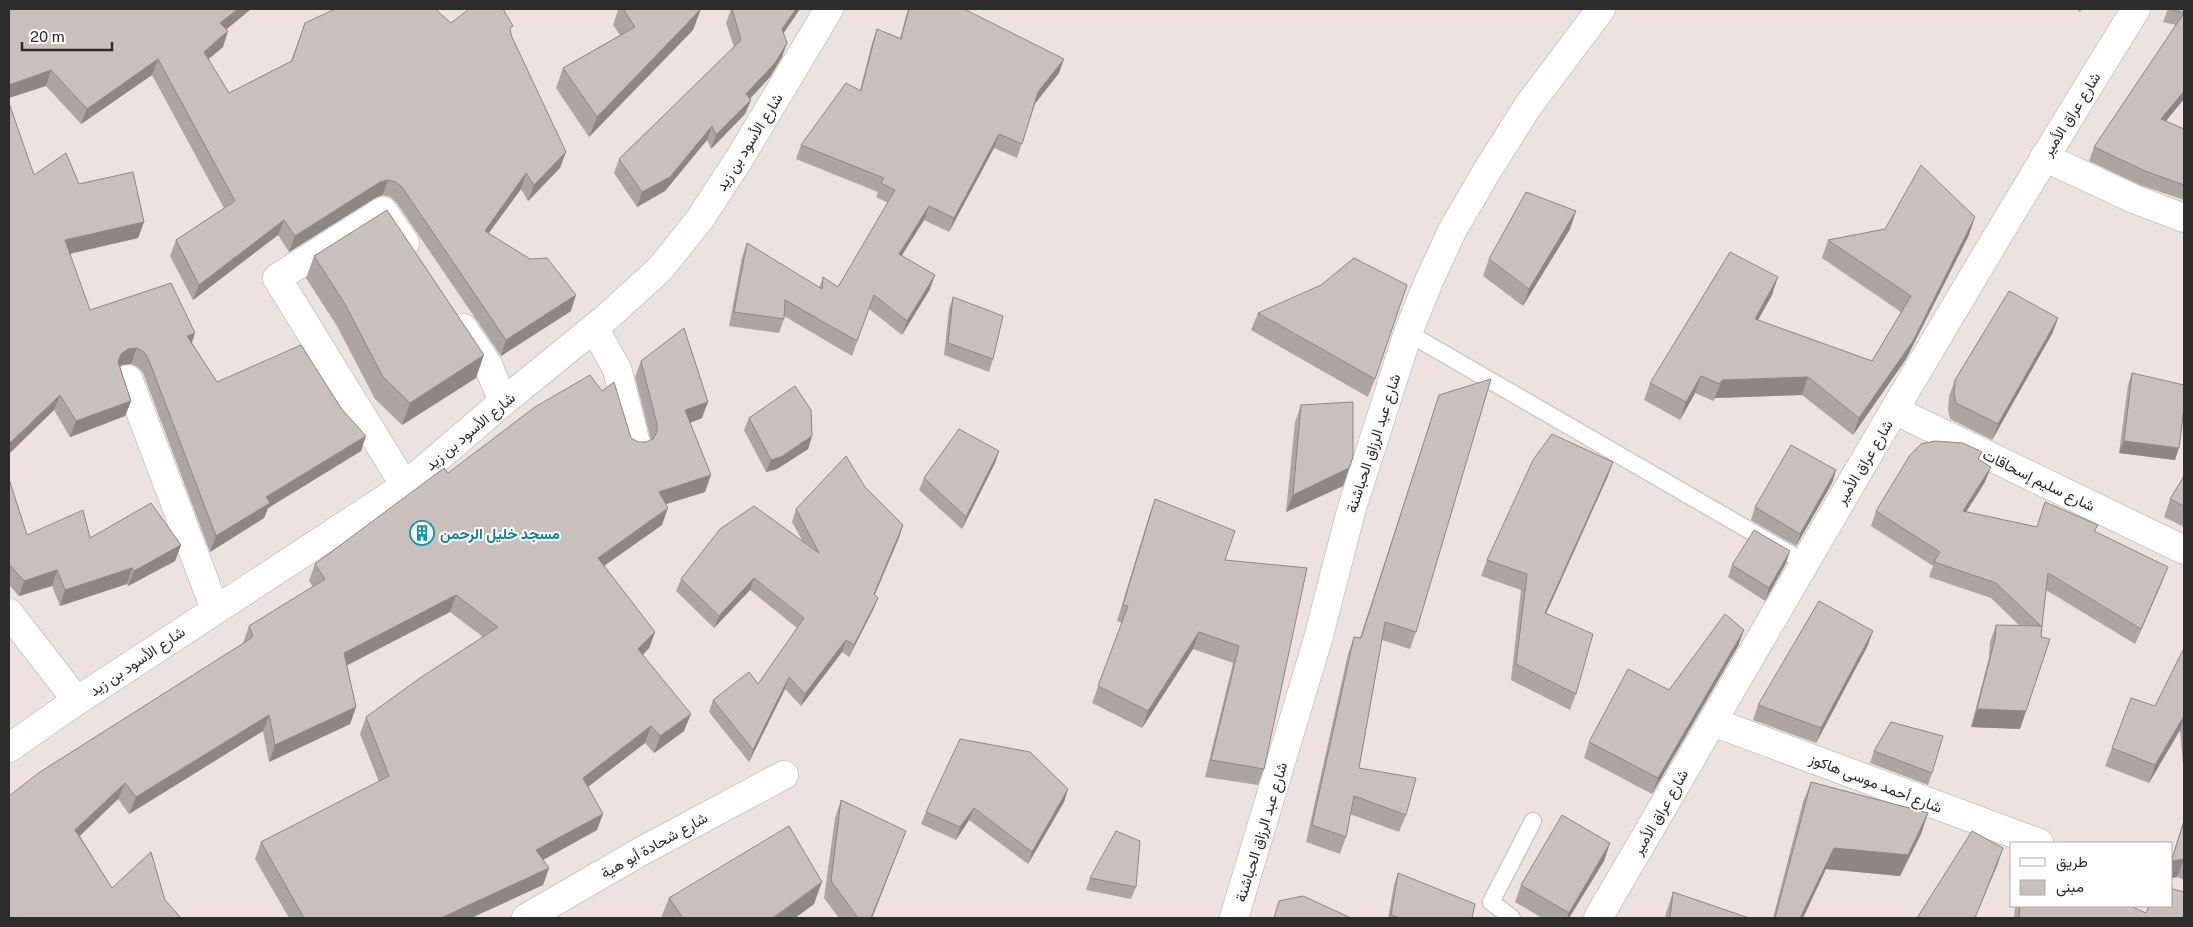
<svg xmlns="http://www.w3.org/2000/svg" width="2193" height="927" viewBox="0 0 2193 927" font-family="'Public Sans',Vazirmatn,sans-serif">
  <rect width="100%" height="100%" fill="#ede2df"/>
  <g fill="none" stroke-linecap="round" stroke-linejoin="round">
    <defs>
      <g id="lane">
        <path d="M1408 333 1804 562"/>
        <path d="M1512 918 1491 902 1533 821"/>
      </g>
      <g id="street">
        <path d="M405 243 383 211 277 278 405 486"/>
        <path d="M463 328 488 365 503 402"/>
        <path d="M594 328 617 369 636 444"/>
        <path d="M128 379 215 609"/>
        <path d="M1894 410 2184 550"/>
        <path d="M9 613 77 701"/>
        <path d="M1713 722 2039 843"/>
        <path d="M9 748 69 706 405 486 503 402 605 319 660 269 700 219 741 156 829 9"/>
        <path d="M526 918 640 852 784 775"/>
        <path d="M1234 918 1318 639 1351 511 1408 333 1428 283 1452 231 1487 171 1528 106 1601 9"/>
      </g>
      <g id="secondary">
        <path d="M2044 157 2134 199 2184 218"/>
        <path d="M1598 918C1776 614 1950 308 2136 9"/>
      </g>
    </defs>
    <use href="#lane" stroke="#c3ccd2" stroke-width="19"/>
    <use href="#street" stroke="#c3ccd2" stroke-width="30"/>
    <use href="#secondary" stroke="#c3ccd2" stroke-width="30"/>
    <use href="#lane" stroke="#fff" stroke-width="16"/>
    <use href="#street" stroke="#fff" stroke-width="28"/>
    <use href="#secondary" stroke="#fff" stroke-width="28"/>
  </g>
  <g fill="#ada5a3">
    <path d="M9 9H251L226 29 223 47 208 59 229 93 291 61 305 23H451L511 33 560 168 528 201 521 189 489 233 571 311 501 356 396 202 390 197 383 195 375 198 289 252 278 235 193 300 170 256 176 240 224 208 152 75 81 124 46 86Z"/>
    <path d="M617 9H700L693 30 589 137 556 88 563 68 620 35 613 25 618 10Z"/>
    <path d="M731 9H800L783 33 782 57 770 77 750 99 751 100 745 114 711 149 707 140 665 191 637 207 614 173 619 159 734 47 726 23Z"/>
    <path d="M908 9H964L1059 73 1035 104 1017 158 994 148 949 232 924 220 902 255 930 289 902 335 869 309 852 356 784 316V319L779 333 729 326 742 257 747 243 819 288 823 277 838 287 888 203 876 197 878 192 796 159 801 145 860 90 872 43 877 29 900 38Z"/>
    <path d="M2076 9H2082L2080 12Z"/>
    <path d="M2168 9H2184V99L2166 121 2184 129V200L2140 185 2089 161 2094 147 2176 25 2163 22Z"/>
    <path d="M34 175 79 184 144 222 138 238 70 254 90 310 192 343 217 382 361 451 268 508 264 518 210 552 143 373 138 367 131 364 122 365 120 366 131 401 125 416 70 437 54 410Z"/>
    <path d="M1576 211 1570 229 1523 306 1483 276 1489 259Z"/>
    <path d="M1969 235 1906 359 1853 435 1802 395 1715 398 1713 401 1695 393 1680 420 1644 400 1650 383 1772 295 1758 320 1872 361 1901 312 1822 258 1828 240Z"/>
    <path d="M314 256 476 378 402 425 375 399 337 326 306 278Z"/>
    <path d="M953 297 993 359 989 372 944 355 949 309Z"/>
    <path d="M1258 313 1375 379 1368 397 1251 330Z"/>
    <path d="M2058 318 2052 334 1992 440 1950 419 1948 410 1949 396 1955 380Z"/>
    <path d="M641 361 702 418 690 423 705 492 666 504 662 525 604 566 655 632 649 648 643 655 684 731 654 753 645 743 588 787 597 830 543 860 549 868 543 885 471 918H289L255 859 261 842 379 782 360 734 366 717 483 637 450 612 347 665 356 707 350 724 269 762 263 731 129 814 118 799 80 836 112 888 165 900 181 918H9L243 643 249 626 313 587 309 581 315 564 448 473 631 438 638 442H646L651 440 635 377Z"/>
    <path d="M2132 373 2175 460 2119 453 2128 385Z"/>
    <path d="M1439 395 1416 632 1410 649 1382 640 1359 768 1406 815 1399 832 1350 814 1346 837 1340 854 1306 842 1348 654 1354 637 1360 638Z"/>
    <path d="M1301 405 1349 468 1343 486 1286 512 1295 422Z"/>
    <path d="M749 418 812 436 808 449 777 469 766 472 744 430Z"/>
    <path d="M999 451 995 463 962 529 919 490 924 478Z"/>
    <path d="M1979 459 1985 482 1966 512 2036 527 2098 525 2095 531 2162 582 2135 644 2046 590 2026 711 2020 729 1971 727 1989 657 1990 642 1996 625H2019L1991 598 1929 577 1933 566 1871 526 1876 511Z"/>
    <path d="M1613 462 1607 478 1546 614 1576 694 1570 710 1511 680 1521 590 1481 576 1487 560Z"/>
    <path d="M1836 470 1832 483 1796 546 1751 520 1755 507Z"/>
    <path d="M2184 476V527L2164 517 2170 499Z"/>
    <path d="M9 479 27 535 90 538 181 545 175 561 128 586 127 584 60 606 52 586 19 596 9 585Z"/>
    <path d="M865 487 903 525 874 595 878 598 873 610 849 657 842 652 801 706 785 689 749 762 709 712 713 700 758 684 797 628 750 590 714 628 676 591 681 579 802 540 792 522 796 509Z"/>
    <path d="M1155 499 1225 560 1264 769 1258 785 1205 777 1233 663 1193 649 1142 728 1092 703 1122 623 1117 621 1149 516Z"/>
    <path d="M1786 563 1765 601 1728 577 1732 565Z"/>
    <path d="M1744 630 1738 646 1652 794 1584 758 1589 742 1669 690Z"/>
    <path d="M1873 631 1867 647 1816 743 1753 720 1758 705Z"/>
    <path d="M2184 648V776L2180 730 2149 783 2105 766 2112 748 2155 706Z"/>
    <path d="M1874 751 1932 773 1928 785 1870 763Z"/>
    <path d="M1811 782 1928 813 1921 834 1900 876 1826 869 1803 918H1773L1803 802Z"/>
    <path d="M1068 789 1064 802 1028 864 969 820 956 840 921 824 926 812Z"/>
    <path d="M841 800 906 831 872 918H839L824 898 835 818Z"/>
    <path d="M2184 820V880L2177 877 2172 878V857Z"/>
    <path d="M1610 843 1604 861 1569 918H1542L1515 902 1521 885Z"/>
    <path d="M1398 873 1472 918H1388L1394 885Z"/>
    <path d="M1090 878 1136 887 1131 899 1086 890Z"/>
    <path d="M2173 889 2184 918H2014L2015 906H2130L2146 913Z"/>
    <path d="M1673 892 1749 918H1665L1666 913Z"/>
    <path d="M669 898 814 904 795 918H661Z"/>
  </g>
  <g fill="#8d8684">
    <path d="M238 9H251L215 39 220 23Z"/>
    <path d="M701 9 693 30 589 137 597 117Z"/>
    <path d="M796 9H800L777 43 782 29Z"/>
    <path d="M228 31 223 47 198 68 204 52Z"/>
    <path d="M787 43 782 57 770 77 741 108 746 94Z"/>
    <path d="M158 59 152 75 81 124 87 109Z"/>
    <path d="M1064 59 1059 73 1033 106 1038 92Z"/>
    <path d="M51 70 46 86 9 98V85Z"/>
    <path d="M2184 91V99L2156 133 2161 119Z"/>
    <path d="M751 100 745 114 711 149 716 135Z"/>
    <path d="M712 126 707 140 665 191 637 207 642 192Z"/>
    <path d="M999 134 994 148 949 232 954 218Z"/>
    <path d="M566 152 560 168 528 201 534 185Z"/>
    <path d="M526 173 521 189 479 246 485 231Z"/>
    <path d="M388 180 383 195 375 198 289 252 295 236 380 182Z"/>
    <path d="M929 206 924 220 894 268 899 254Z"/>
    <path d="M1576 211 1570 229 1523 306 1529 289Z"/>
    <path d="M1975 217 1969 235 1906 359 1853 435 1859 418Z"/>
    <path d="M284 220 278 235 193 300 199 285Z"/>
    <path d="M144 222 138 238 59 256 65 240Z"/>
    <path d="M935 275 930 289 902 335 907 321Z"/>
    <path d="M1778 277 1772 295 1749 336 1755 319Z"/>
    <path d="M576 295 571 311 501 356 506 340Z"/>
    <path d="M2058 318 2052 334 1992 440 1998 424Z"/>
    <path d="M195 333 190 349 187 336Z"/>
    <path d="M137 348 131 364 122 365 116 370 121 354 128 349Z"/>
    <path d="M484 355 476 378 402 425 410 403Z"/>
    <path d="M1701 376 1695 393 1680 420 1686 402Z"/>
    <path d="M1808 377 1802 395 1715 398 1713 401 1722 380Z"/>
    <path d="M60 395 54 410 9 454V444Z"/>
    <path d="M131 401 125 416 70 437 76 421Z"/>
    <path d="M708 402 702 418 679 427 685 410Z"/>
    <path d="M366 436 361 451 268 508 264 518 210 552 216 536 266 497Z"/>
    <path d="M812 436 808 449 777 469 766 472 771 460Z"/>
    <path d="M2124 441 2179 448 2175 460 2119 453Z"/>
    <path d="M999 451 995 463 962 529 966 517Z"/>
    <path d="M1613 462 1607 478 1539 629 1545 613Z"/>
    <path d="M1991 467 1985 482 1957 526 1963 511Z"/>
    <path d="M1349 468 1343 486 1286 512 1293 495Z"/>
    <path d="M1836 470 1832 483 1796 546 1800 534Z"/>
    <path d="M711 475 705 492 653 508 659 492Z"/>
    <path d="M668 508 662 525 592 574 598 558Z"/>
    <path d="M903 525 899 538 870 606 874 594Z"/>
    <path d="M181 545 175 561 128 586 134 571Z"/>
    <path d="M1790 551 1786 563 1765 601 1769 588Z"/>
    <path d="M2168 567 2162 582 2135 644 2141 629Z"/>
    <path d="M132 568 127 584 60 606 65 590Z"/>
    <path d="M57 570 52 586 19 596 24 581Z"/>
    <path d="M754 578 750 590 714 628 719 616Z"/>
    <path d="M456 595 450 612 338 670 344 653Z"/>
    <path d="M878 598 873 610 849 657 854 645Z"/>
    <path d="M1744 630 1738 646 1652 794 1658 778Z"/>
    <path d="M1873 631 1867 647 1816 743 1821 728Z"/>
    <path d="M655 632 649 648 632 665 638 649Z"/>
    <path d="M1199 632 1193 649 1142 728 1148 711Z"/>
    <path d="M846 640 842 652 801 706 805 694Z"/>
    <path d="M789 677 785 689 749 762 753 750Z"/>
    <path d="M356 707 350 724 269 762 275 745Z"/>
    <path d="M1977 709 2026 711 2020 729 1971 727Z"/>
    <path d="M691 714 684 731 654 753 660 736Z"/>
    <path d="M269 715 263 731 129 814 136 797Z"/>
    <path d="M2184 716V719L2180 730 2149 783 2155 765Z"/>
    <path d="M651 726 645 743 577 795 583 778Z"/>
    <path d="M125 783 118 799 69 846 75 830Z"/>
    <path d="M1068 789 1064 802 1028 864 1032 852Z"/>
    <path d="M974 808 969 820 956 840 960 827Z"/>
    <path d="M1928 813 1921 834 1900 876 1826 869 1803 918H1800L1834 848Z"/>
    <path d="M603 814 597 830 530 867 536 850Z"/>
    <path d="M906 831 872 918H871Z"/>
    <path d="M1610 843 1604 861 1569 918H1567L1569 913Z"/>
    <path d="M2003 848 1997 866 1975 918Z"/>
    <path d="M2184 859 2177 877 2172 878V861Z"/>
    <path d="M549 868 543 885 471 918H441Z"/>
    <path d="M822 882 814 904 795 918H774Z"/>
  </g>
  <g fill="#c9c0bd" stroke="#8d8684">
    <path d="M9 9H238L220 23 228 31 204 52 229 93 292 61 305 23 335 9H435L451 23 469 9H503L513 26 510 28 511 35 566 152 534 185 526 173 485 231 530 259 547 258 576 295 506 340 402 187 396 182 388 180 380 182 295 236 284 220 199 285 176 240 235 201 158 59 87 109 51 70 9 85Z"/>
    <path d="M623 9H701L597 117 563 68 635 27Z"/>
    <path d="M732 9H796L782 29 787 43 775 63 746 94 751 100 716 135 712 126 670 177 642 192 619 159 741 40Z"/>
    <path d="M909 9H964L1064 59 1038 92 1022 144 999 134 954 218 929 206 899 254 935 275 907 321 874 295 857 341 785 300 784 319 734 312 747 243 822 289 823 277 838 287 895 190 881 183 884 178 801 145 846 83 861 91 877 29 901 39Z"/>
    <path d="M2171 9H2184V13Z"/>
    <path d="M2184 13V91L2161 119 2184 129V185L2145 171 2094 147Z"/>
    <path d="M9 103 34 175 66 153 79 184 133 172 144 222 65 240 90 310 171 283 195 333 187 336 217 382 301 345 341 408 366 436 266 497 270 503 216 536 148 358 144 352 137 348 128 349 121 354 118 362 131 401 76 421 60 395 9 444Z"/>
    <path d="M1921 165 1975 217 1913 341 1859 418 1808 377 1722 380 1720 384 1701 376 1686 402 1650 383 1730 252 1778 277 1755 319 1872 361 1911 296 1828 240 1885 229Z"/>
    <path d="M1526 192 1576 211 1529 289 1489 259Z"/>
    <path d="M387 210 484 355 410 403 383 377 345 304 314 256Z"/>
    <path d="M1354 258 1407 285 1375 379 1258 313 1321 285Z"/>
    <path d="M2009 291 2058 318 1998 424 1956 403 1954 394 1955 380Z"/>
    <path d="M953 297 1003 316 993 359 948 343Z"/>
    <path d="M684 328 708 402 685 410 711 475 659 492 668 508 598 558 655 632 638 649 691 714 660 736 651 726 583 778 603 814 536 850 549 868 441 918H304L261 842 389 776 366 717 420 678 498 627 456 595 344 653 356 707 275 745 269 715 136 797 125 783 75 830 112 888 151 852 165 900 181 918H23L21 917 22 918H9V796L40 772 250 639 253 636 249 626 325 579 315 564 444 468 448 473 535 407 590 375 602 391 614 382 631 438 638 442H646L653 439 657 432V424L641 361Z"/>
    <path d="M2132 373 2184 385V408L2179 448 2124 441Z"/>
    <path d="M1491 379 1416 632 1385 622 1359 768 1416 778 1406 815 1354 796 1346 837 1312 825 1354 637 1361 638 1439 395Z"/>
    <path d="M795 386 811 410 812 436 781 457 771 460 749 418Z"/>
    <path d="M1353 402V457L1349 468 1293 495 1301 405Z"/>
    <path d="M959 429 999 451 966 517 924 478Z"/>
    <path d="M1552 434 1613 462 1545 613 1593 634 1576 694 1516 664 1527 574 1487 560 1533 460Z"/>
    <path d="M1935 441 1963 443 1982 452 1978 459 1991 467 1963 511 2037 527 2045 502 2098 525 2094 531 2168 567 2141 629 2048 573 2042 626H2041L1996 583 1934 562 1940 552 1876 511 1910 455 1921 444Z"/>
    <path d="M1791 445 1836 470 1800 534 1755 507Z"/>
    <path d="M846 456 865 487 903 525 874 594 878 598 854 645 846 640 805 694 789 677 753 750 713 700 749 672 758 684 804 618 754 578 719 616 681 579 720 529 754 506 819 553 796 509Z"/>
    <path d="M2184 476V506L2170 499Z"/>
    <path d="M9 479 27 535 83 510 90 538 151 503 181 545 134 571 132 568 65 590 57 570 24 581 9 564Z"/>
    <path d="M1155 499 1235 531 1225 560 1307 568 1264 769 1211 760 1239 646 1199 632 1148 711 1098 686 1128 606 1123 605Z"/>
    <path d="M1754 530 1790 551 1769 588 1732 565Z"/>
    <path d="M1819 601 1873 631 1821 728 1758 705Z"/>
    <path d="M1725 614 1744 630 1658 778 1589 742 1628 669 1669 690Z"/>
    <path d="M1996 625 2042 626 2041 637 2050 639 2026 711 1977 709 1995 639Z"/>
    <path d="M2184 648V716L2155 765 2112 748 2131 698 2155 706Z"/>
    <path d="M1891 722 1943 736 1932 773 1874 751Z"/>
    <path d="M960 739 1030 752 1068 789 1032 852 974 808 960 827 926 812Z"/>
    <path d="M1811 782 1928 813 1908 855 1834 848 1800 918H1775Z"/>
    <path d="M841 800 906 831 871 918H858L831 881Z"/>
    <path d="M1562 815 1610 843 1569 913 1521 885Z"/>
    <path d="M2184 821V859L2172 861V859Z"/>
    <path d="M789 826 822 882 774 917 775 918H683L669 898Z"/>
    <path d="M1116 831 1140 841 1136 887 1090 878Z"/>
    <path d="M1972 831 2003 848 1975 918H1917Z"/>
    <path d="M1398 873 1475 904 1472 918H1400L1391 915Z"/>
    <path d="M2172 887 2173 889 2184 892V918H2019L2020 906H2130L2146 913 2149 906H2172Z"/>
    <path d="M1673 892 1749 918H1670Z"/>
    <path d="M1303 896 1351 918H1274L1279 901Z"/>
  </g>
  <defs>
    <symbol id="building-ring" viewBox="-11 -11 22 22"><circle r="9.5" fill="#fff" stroke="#0f9aa8" stroke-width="1.5"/><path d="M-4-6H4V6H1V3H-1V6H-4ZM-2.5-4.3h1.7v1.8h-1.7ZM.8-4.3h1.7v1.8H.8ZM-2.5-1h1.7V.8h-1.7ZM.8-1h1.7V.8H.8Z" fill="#0f9aa8"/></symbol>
  </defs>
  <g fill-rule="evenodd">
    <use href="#building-ring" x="408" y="519" width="28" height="28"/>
  </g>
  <g text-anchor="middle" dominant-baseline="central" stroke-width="4" stroke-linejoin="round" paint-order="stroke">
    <g font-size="15" fill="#2c2c2c" stroke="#fff">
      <text transform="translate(2071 114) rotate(-58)">شارع عراق الأمير</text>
      <text transform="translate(749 142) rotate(-58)">شارع الأسود بن زيد</text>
      <text transform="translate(470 431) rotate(-40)">شارع الأسود بن زيد</text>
      <text transform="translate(1373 443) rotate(-72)">شارع عبد الرزاق الحباشنة</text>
      <text transform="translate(1864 462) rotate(-59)">شارع عراق الأمير</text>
      <text transform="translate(2039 480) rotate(26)">شارع سليم إسحاقات</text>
      <text transform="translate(137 661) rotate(-34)">شارع الأسود بن زيد</text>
      <text transform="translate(1876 783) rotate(21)">شارع أحمد موسى هاكوز</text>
      <text transform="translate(1660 812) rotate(-60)">شارع عراق الأمير</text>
      <text transform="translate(1261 832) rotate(-73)">شارع عبد الرزاق الحباشنة</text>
      <text transform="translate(654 845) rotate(-29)">شارع شحادة أبو هية</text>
    </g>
    <g font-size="15" font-weight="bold" fill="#0d838f" stroke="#fff" text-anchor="start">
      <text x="440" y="533">مسجد خليل الرحمن</text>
    </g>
  </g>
  <rect width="2193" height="927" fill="none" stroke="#2c2c2c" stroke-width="20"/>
  <rect x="2010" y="842" width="162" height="65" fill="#ffffff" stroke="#ababab"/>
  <rect x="2020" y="858" width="25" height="8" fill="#ffffff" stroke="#ababab"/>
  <text x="2056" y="867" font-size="15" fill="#2c2c2c">طريق</text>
  <rect x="2020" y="880" width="25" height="15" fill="#c9c0bd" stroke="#ababab"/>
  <text x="2056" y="892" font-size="15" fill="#2c2c2c">مبنى</text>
  <path d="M22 42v8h90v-8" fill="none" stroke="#2c2c2c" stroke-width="2.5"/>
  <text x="30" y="42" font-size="15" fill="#2c2c2c" stroke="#ffffff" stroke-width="4" paint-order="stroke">20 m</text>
</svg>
